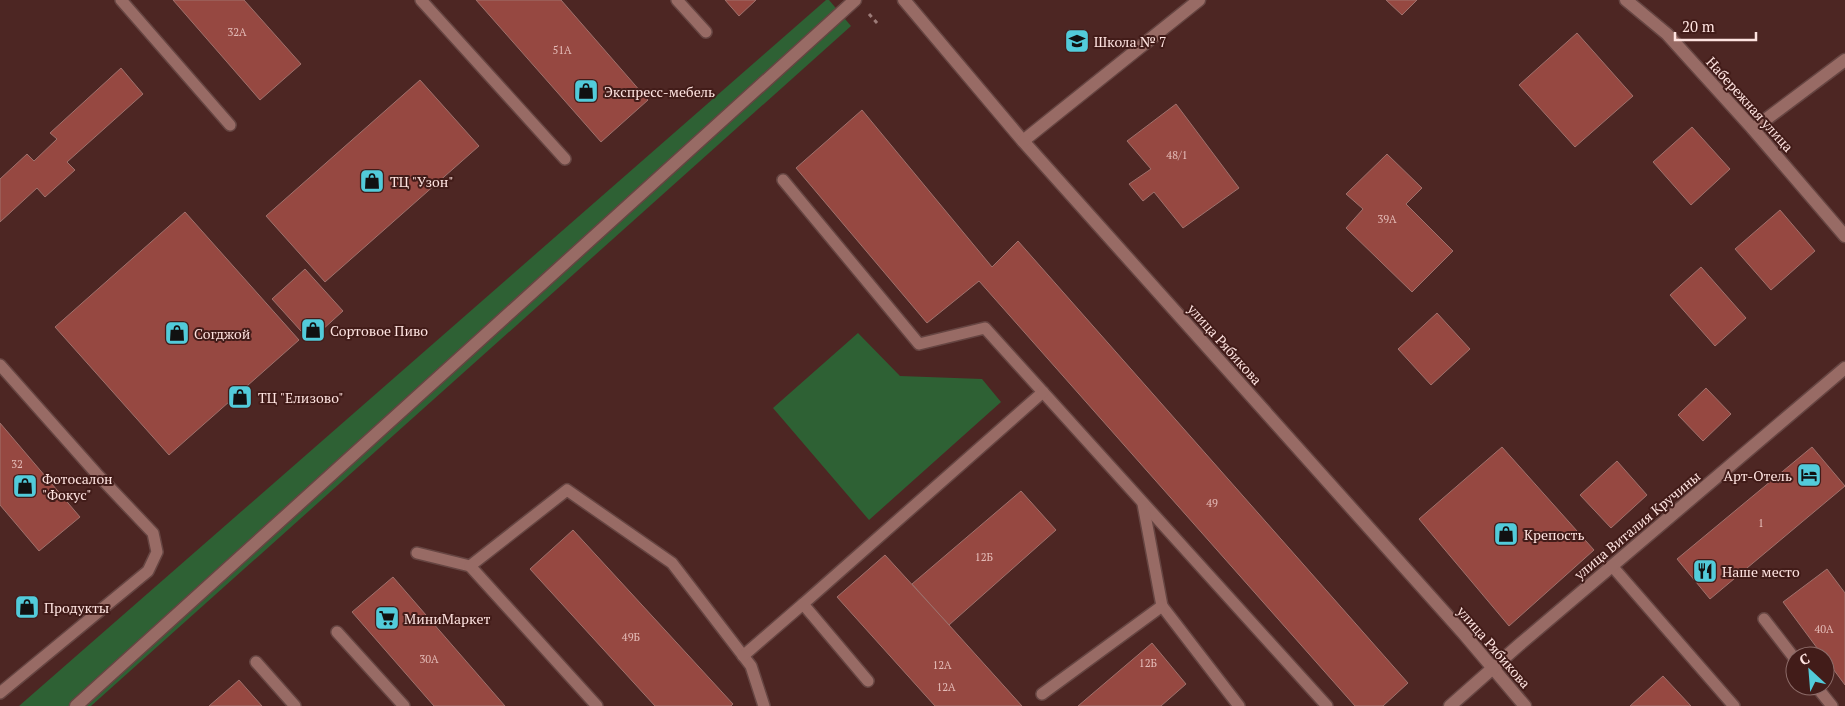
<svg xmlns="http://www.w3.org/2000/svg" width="1845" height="706" viewBox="0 0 1845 706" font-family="'PT Serif',serif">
  <rect width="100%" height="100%" fill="#4d2623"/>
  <g fill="#2e6134">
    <path d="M826 0H829L851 26 91 706H19Z"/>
    <path d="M858 333 900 376 982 379 1001 402 869 520 773 408Z"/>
  </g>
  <g fill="#964841" stroke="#9f716c">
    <path d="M173 0H244L301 64 260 100Z"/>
    <path d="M476 0H561L648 100 601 142Z"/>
    <path d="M725 0H756L739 16Z"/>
    <path d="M1386 0H1417L1402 15Z"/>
    <path d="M1577 33 1633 96 1575 147 1519 85Z"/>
    <path d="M121 68 143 94 67 162 75 170 45 197 37 188 0 222V179L27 154 34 161 57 139 50 133Z"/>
    <path d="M420 80 479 146 325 282 266 216Z"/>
    <path d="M1176 104 1239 188 1183 228 1154 192 1143 201 1129 184 1151 169 1127 141Z"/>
    <path d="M862 110 992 267 1018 241 1408 683 1383 706H1355L979 281 927 323 796 168Z"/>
    <path d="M1692 127 1730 169 1691 205 1653 162Z"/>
    <path d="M1387 154 1422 188 1406 204 1453 251 1412 292 1346 228 1363 209 1346 194Z"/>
    <path d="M1780 210 1815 251 1771 290 1735 249Z"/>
    <path d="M185 212 299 340 169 455 55 327Z"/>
    <path d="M1701 267 1746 318 1715 346 1670 295Z"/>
    <path d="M305 269 343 311 310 341 272 299Z"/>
    <path d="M1437 313 1470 349 1431 385 1398 349Z"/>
    <path d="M1706 388 1731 414 1703 441 1678 415Z"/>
    <path d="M0 423 80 517 39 551 0 505Z"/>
    <path d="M1502 447 1594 550 1509 626 1419 519Z"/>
    <path d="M1812 447 1845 486 1710 599 1677 559Z"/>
    <path d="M1617 461 1647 495 1611 528 1580 495Z"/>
    <path d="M1021 491 1056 530 949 625 912 584Z"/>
    <path d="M573 530 733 704 731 706H655L530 569Z"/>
    <path d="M885 555 949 625 1022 706H935L837 597Z"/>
    <path d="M1827 569 1845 593V685L1825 658V656H1823L1783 602Z"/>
    <path d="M393 577 505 706H434L352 612Z"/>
    <path d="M1152 643 1186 684 1161 706H1078Z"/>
    <path d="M1663 676 1691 706H1630Z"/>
    <path d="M239 680 262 706H209Z"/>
  </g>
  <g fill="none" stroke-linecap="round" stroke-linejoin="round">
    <defs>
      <g id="service">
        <path d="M121 0 230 125"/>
        <path d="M421 0 565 159"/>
        <path d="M677 0 706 32"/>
        <path d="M783 180 919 344 985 328 1327 706"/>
        <path d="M0 365 96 473 153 533 157 552 148 571 0 693"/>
        <path d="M1143 504 1162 606"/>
        <path d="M417 553 470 566 597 706"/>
        <path d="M470 566 567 490 672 563 751 666 764 706"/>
        <path d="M1612 566 1734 706"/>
        <path d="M1764 619 1795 659"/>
        <path d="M337 632 404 706"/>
        <path d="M743 656 803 604"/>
        <path d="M256 662 295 706"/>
        <path d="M868 681 803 604 1043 392"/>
        <path d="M1816 686 1832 706"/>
        <path d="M1042 694 1162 606 1239 706"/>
      </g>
      <path id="pedestrian" d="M76 706 855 0"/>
      <g id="minor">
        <path d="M904 0 1023 141 1464 634 1525 706"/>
        <path d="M1626 0 1667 34 1753 129 1845 236"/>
        <path d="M1753 129 1845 60"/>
        <path d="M1023 141 1199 0"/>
        <path d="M1450 706 1519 645 1845 368"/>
      </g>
    </defs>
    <use href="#service" stroke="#664542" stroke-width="14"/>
    <use href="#pedestrian" stroke="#664542" stroke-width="15"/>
    <use href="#minor" stroke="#664542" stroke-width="15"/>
    <path stroke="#9c7b78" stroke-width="3" stroke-dasharray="4 4" stroke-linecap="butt" d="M869 14 878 24"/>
    <use href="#service" stroke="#986b65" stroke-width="11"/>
    <use href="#pedestrian" stroke="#986b65" stroke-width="12"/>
    <use href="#minor" stroke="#986b65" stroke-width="12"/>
  </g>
  <defs>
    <symbol id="school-square" viewBox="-11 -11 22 22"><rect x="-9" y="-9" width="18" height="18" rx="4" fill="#52cbda" stroke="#421c19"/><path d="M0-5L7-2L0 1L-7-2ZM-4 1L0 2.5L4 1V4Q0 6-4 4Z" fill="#111"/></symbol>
    <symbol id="shop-square" viewBox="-11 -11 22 22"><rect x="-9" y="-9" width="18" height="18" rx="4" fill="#52cbda" stroke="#421c19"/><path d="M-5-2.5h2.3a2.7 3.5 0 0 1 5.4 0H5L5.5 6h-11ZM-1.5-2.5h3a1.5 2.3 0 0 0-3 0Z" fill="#111"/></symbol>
    <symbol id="hotel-square" viewBox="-11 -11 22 22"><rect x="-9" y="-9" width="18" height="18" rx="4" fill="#52cbda" stroke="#421c19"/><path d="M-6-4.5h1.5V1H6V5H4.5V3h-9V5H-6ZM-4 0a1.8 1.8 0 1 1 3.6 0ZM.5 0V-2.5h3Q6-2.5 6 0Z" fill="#111"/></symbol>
    <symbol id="restaurant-square" viewBox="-11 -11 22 22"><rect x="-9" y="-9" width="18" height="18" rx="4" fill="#52cbda" stroke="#421c19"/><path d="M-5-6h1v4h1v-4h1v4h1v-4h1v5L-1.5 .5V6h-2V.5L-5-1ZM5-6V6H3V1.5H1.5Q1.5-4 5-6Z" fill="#111"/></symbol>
    <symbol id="supermarket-square" viewBox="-11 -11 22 22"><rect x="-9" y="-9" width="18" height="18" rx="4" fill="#52cbda" stroke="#421c19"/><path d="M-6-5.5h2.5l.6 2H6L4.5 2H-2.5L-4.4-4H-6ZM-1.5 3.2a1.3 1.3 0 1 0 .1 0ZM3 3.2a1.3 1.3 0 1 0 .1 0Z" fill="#111"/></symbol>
  </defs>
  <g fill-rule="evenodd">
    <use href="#school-square" x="1063" y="27" width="28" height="28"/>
    <use href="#shop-square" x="572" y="77" width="28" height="28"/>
    <use href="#shop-square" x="358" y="167" width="28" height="28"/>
    <use href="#shop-square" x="299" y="316" width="28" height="28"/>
    <use href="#shop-square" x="163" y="319" width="28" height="28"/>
    <use href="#shop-square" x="226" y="383" width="28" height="28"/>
    <use href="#hotel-square" x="1795" y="461" width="28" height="28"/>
    <use href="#shop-square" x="11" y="472" width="28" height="28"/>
    <use href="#shop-square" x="1492" y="520" width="28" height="28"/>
    <use href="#restaurant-square" x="1691" y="557" width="28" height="28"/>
    <use href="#shop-square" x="13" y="593" width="28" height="28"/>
    <use href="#supermarket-square" x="373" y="604" width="28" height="28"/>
  </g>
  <g text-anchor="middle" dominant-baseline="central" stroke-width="4" stroke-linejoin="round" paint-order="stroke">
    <g font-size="11" fill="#e4bcb8">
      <text x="237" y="32">32А</text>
      <text x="562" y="50">51А</text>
      <text x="1177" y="155">48/1</text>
      <text x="1387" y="219">39А</text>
      <text x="17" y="464">32</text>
      <text x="1212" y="503">49</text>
      <text x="1761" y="523">1</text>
      <text x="984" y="557">12Б</text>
      <text x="1824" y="629">40А</text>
      <text x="631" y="637">49Б</text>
      <text x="429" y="659">30А</text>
      <text x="1148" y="663">12Б</text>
      <text x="942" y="665">12А</text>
      <text x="946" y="687">12А</text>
    </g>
    <g font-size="14" fill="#fee3e0" stroke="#421c19" text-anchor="start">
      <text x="1094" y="41">Школа № 7</text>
      <text x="604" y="91">Экспресс-мебель</text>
      <text x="390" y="181">ТЦ "Узон"</text>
      <text x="330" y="330">Сортовое Пиво</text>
      <text x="194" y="333">Согджой</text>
      <text x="258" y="397">ТЦ "Елизово"</text>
      <text x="1792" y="475" text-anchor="end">Арт-Отель</text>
      <text x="42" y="478">Фотосалон<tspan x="42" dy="16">"Фокус"</tspan></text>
      <text x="1524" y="534">Крепость</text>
      <text x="1722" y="571">Наше место</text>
      <text x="44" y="607">Продукты</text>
      <text x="404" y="618">МиниМаркет</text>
    </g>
    <g font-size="14" fill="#fee3e0" stroke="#421c19">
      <text transform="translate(1750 104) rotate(48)">Набережная улица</text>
      <text transform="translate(1225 344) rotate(48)">улица Рябикова</text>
      <text transform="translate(1637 525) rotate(-40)">улица Виталия Кручины</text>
      <text transform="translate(1494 647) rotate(49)">улица Рябикова</text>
    </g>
  </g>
  <g transform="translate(1810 671) rotate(334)"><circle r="24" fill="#421c19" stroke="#8d6c69"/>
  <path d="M0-4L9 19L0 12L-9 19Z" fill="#52cbda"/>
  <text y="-8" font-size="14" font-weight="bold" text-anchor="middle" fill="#fee3e0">С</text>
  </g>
  <path d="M1675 32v8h81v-8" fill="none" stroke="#fee3e0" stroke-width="2.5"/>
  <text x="1682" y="32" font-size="15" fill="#fee3e0" stroke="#421c19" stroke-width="4" paint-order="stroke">20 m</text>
</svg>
